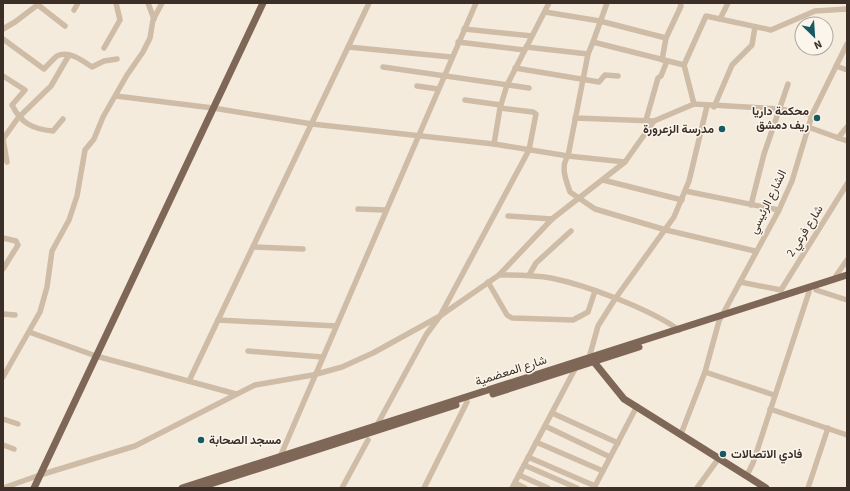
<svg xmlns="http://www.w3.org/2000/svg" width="850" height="491" viewBox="0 0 850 491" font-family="'Source Sans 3',Vazirmatn,sans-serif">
  <rect width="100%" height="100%" fill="#f5ebdd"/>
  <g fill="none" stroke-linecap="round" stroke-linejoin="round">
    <g stroke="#cfbca7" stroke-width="5.5">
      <path d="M148 3 154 19"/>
      <path d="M607 3 593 42 684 65 694 104 780 109 812 115"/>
      <path d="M38 5 65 26"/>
      <path d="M74 10 78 3"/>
      <path d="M545 12 600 21 666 38"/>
      <path d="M720 19 728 3"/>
      <path d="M3 29 15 22 40 3"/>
      <path d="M464 29 532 36"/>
      <path d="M3 39 44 69C47 66 55 57 57 56 69 50 83 61 92 67L104 61 117 59"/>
      <path d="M458 42 524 50"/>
      <path d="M593 42 588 54 568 156C560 167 566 180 570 192L595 209 666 230 755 251"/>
      <path d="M348 47 451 57"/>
      <path d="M526 47 588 54"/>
      <path d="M104 48 120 20 116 3"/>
      <path d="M662 60 666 38 681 6 680 3"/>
      <path d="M684 65 706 16 771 30 815 11 847 9"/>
      <path d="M836 66 847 70"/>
      <path d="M383 67 529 88"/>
      <path d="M515 68 599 82 605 75 618 76"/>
      <path d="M3 76 25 90 12 105C21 123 32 129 53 131L63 119"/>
      <path d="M417 86 438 89"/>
      <path d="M116 96 213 108 312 124 494 144 568 156 625 162"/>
      <path d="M465 100 501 105"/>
      <path d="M714 107 732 65 752 45 755 27"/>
      <path d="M575 118 654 121"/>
      <path d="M646 120 658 78 661 76 667 61"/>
      <path d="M808 127 847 141"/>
      <path d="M838 138 847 127"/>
      <path d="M494 144 500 108 507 85 549 3"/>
      <path d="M7 162 3 139 18 118 51 86 69 55"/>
      <path d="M603 180 682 200"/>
      <path d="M685 191 779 210"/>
      <path d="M751 205 764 154 788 84"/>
      <path d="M358 209 385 210"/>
      <path d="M508 216 552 219"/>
      <path d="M3 238 16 241 18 245 3 269"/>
      <path d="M253 247 303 249"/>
      <path d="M499 275C516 275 534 275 551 278 586 285 650 309 679 330"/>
      <path d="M529 275 536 263 571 231"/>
      <path d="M833 280 847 260"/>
      <path d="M488 282 507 315 512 318 573 320 588 312 595 291"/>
      <path d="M740 282 781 290 847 184"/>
      <path d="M816 290 847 300"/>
      <path d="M3 314 15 315"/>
      <path d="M218 320 336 326"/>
      <path d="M29 332 96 356 236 394"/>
      <path d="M248 351 322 357"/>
      <path d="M589 358 598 326 615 299 674 217 689 181 707 106"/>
      <path d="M705 372 774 395"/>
      <path d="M3 377 40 312 47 287 52 251 69 220 77 196 85 150 94 139 103 117 127 75 143 52 150 38 153 20 162 3"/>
      <path d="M189 381 369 3"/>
      <path d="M770 409 847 435"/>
      <path d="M552 413 618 443"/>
      <path d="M3 419 18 424"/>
      <path d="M377 425 426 335 440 316 529 150 536 114 533 112 500 108"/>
      <path d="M545 426 610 457"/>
      <path d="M681 434 705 372 719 321 779 210 792 181 812 115 847 44"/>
      <path d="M536 442 603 471"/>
      <path d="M3 445 14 449"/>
      <path d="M280 457 476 3"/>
      <path d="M528 457 595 486"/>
      <path d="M524 465 577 488"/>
      <path d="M519 475 548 488"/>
      <path d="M747 475 753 463 809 292"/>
      <path d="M515 483 525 488"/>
      <path d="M3 488 40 475 135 446 255 385 313 375 342 367 373 353 440 316 499 275 552 219 625 162 654 121 694 104"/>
      <path d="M342 488 368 440"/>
      <path d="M424 488 467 402"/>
      <path d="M512 488 576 367"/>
      <path d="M594 488 637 406"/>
      <path d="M697 488 719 458"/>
      <path d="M808 488 828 428"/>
    </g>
    <g stroke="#7f6758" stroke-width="7">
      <path d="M594 362 624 399 766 488"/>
      <path d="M493 394 639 347"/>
      <path d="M34 488 263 3"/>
      <path d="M182 488 847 275"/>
      <path d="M198 488 456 405"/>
    </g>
  </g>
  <g fill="#185a62" stroke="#fcf5eb" stroke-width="1.5">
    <circle cx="817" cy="118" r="4"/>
    <circle cx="722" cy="129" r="4"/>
    <circle cx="201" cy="440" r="4"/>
    <circle cx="723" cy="454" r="4"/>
  </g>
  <g text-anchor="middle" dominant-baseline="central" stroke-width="3" stroke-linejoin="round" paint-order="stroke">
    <g font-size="12" font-weight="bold" fill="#3b2f28" stroke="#fcf5eb" text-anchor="end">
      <text x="809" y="111">محكمة داريا<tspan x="809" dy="14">ريف دمشق</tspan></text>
      <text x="714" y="129">مدرسة الزعرورة</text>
      <text x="209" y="440" text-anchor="start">مسجد الصحابة</text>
      <text x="731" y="454" text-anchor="start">فادي الاتصالات</text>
    </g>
    <g font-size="12" fill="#3b2f28" stroke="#fcf5eb">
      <text transform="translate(768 202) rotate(-64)">الشارع الرئيسي</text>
      <text transform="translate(805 231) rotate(-58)">شارع فرعي 2</text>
      <text transform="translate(511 371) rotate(-18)">شارع المعضمية</text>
    </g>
  </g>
  <rect width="850" height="491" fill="none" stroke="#3b2f28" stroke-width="8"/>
  <g transform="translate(814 36) rotate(155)"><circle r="19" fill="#fcf5eb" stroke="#afa69d"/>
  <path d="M0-3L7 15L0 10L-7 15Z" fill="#185a62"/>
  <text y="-6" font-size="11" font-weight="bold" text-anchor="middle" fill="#3b2f28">N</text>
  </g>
</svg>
